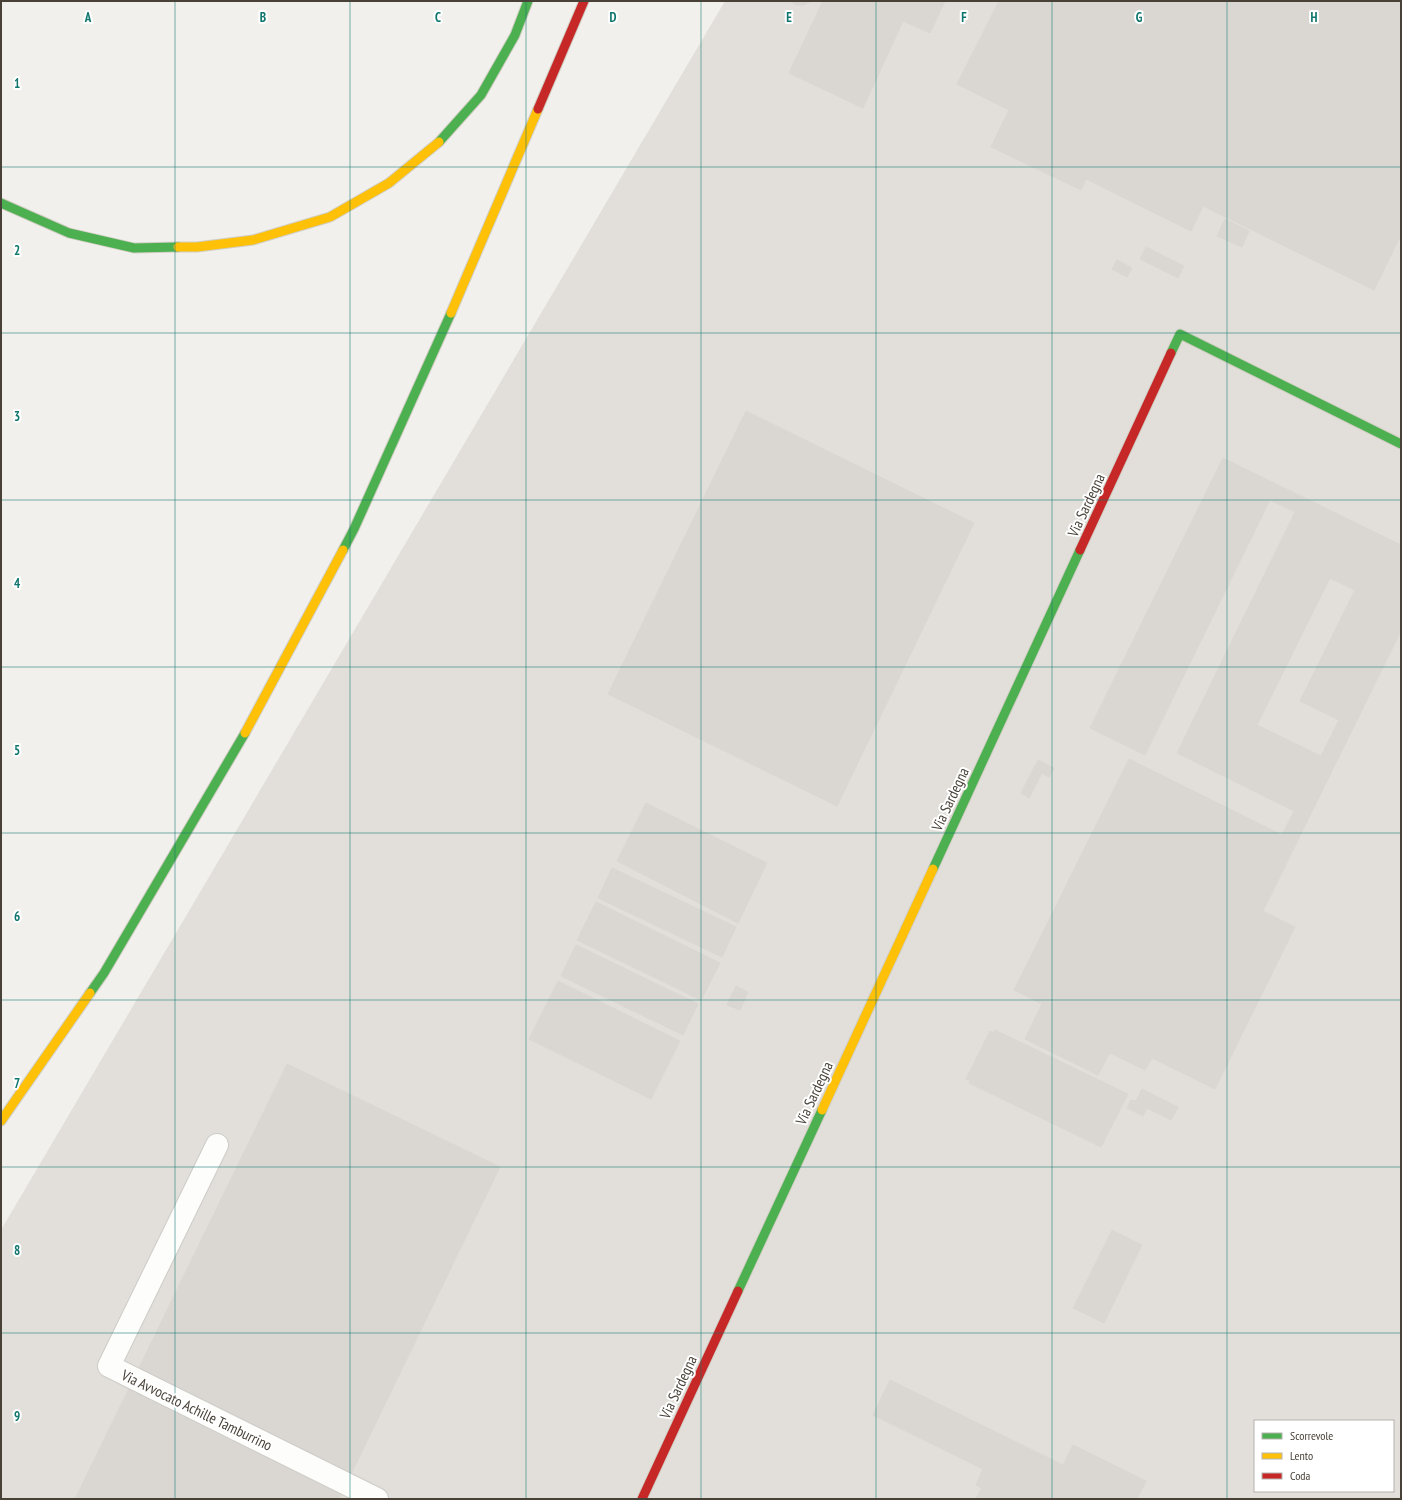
<svg xmlns="http://www.w3.org/2000/svg" width="1402" height="1500" viewBox="0 0 1402 1500" font-family="'PT Sans Narrow',sans-serif">
  <rect width="100%" height="100%" fill="#f1f0ec"/>
  <path fill="#e2dfda" fill-rule="evenodd" d="M725 1H1401V1499H1V1230ZM1255 1421H1393V1491H1255Z"/>
  <g fill="#dad7d3" stroke="#d9d7d2" fill-rule="evenodd">
    <path d="M790 1H812L803 5H797Z"/>
    <path d="M823 1H945L930 33 903 21 863 108 789 73Z"/>
    <path d="M999 1H1401V235L1374 290 1203 206 1191 231 1086 179 1081 190 991 147 1009 110 957 84Z"/>
    <path d="M1225 219 1249 231 1242 247 1217 236Z"/>
    <path d="M1146 247 1184 266 1178 278 1140 259Z"/>
    <path d="M1117 260 1132 268 1127 277 1112 269Z"/>
    <path d="M746 411 974 523 837 806 608 694Z"/>
    <path d="M1223 458 1401 545V631L1263 911 1295 927 1215 1089 1152 1058 1145 1070 1110 1053 1116 1041 1014 990 1129 759 1282 835 1294 811 1177 753 1295 512 1270 500 1145 755 1090 728ZM1330 578 1355 590 1300 701 1339 720 1321 756 1257 725Z"/>
    <path d="M1038 760 1054 768 1049 777 1042 773 1029 798 1021 793Z"/>
    <path d="M646 803 767 863 738 923 617 861Z"/>
    <path d="M612 868 736 927 722 957 598 898Z"/>
    <path d="M596 902 720 963 701 1000 577 940Z"/>
    <path d="M576 945 698 1004 683 1035 561 976Z"/>
    <path d="M558 981 680 1041 651 1099 529 1039Z"/>
    <path d="M736 986 748 992 740 1010 727 1005Z"/>
    <path d="M1042 1004 1116 1041 1098 1075 1025 1039Z"/>
    <path d="M995 1030 1128 1094 1101 1147 969 1083 970 1080 966 1079 990 1031 994 1033Z"/>
    <path d="M287 1064 500 1167 339 1499H75Z"/>
    <path d="M1142 1089 1178 1107 1171 1120 1147 1108 1143 1116 1127 1108 1131 1100 1136 1101Z"/>
    <path d="M1112 1230 1142 1245 1104 1323 1073 1308Z"/>
    <path d="M890 1380 1063 1465 1073 1445 1146 1481 1137 1499H976L982 1488 976 1485 983 1469 873 1415Z"/>
  </g>
  <g fill="none" stroke-linecap="round" stroke-linejoin="round">
    <defs>
      <path id="street" d="M217 1145 109 1366 377 1499"/>
      <g id="fast">
        <path d="M439 142 481 95 515 35 528 1"/>
        <path d="M1 203 69 233 134 248 178 247"/>
        <path d="M1171 353 1180 334 1401 444"/>
        <path d="M343 550 354 529 451 313"/>
        <path d="M933 869 1080 550"/>
        <path d="M90 993 104 973 245 733"/>
        <path d="M738 1291 822 1110"/>
      </g>
      <g id="slow">
        <path d="M178 247H197L253 240 330 217 389 183 439 142"/>
        <path d="M451 313 538 109"/>
        <path d="M245 733 343 550"/>
        <path d="M822 1110 933 869"/>
        <path d="M1 1121 90 993"/>
      </g>
      <g id="jam">
        <path d="M538 109 584 1"/>
        <path d="M1080 550 1171 353"/>
        <path d="M642 1499 738 1291"/>
      </g>
    </defs>
    <use href="#street" stroke="#ceccc8" stroke-width="24"/>
    <use href="#fast" stroke="#d0cdc3" stroke-width="11"/>
    <use href="#slow" stroke="#d0cdc3" stroke-width="11"/>
    <use href="#jam" stroke="#d0cdc3" stroke-width="11"/>
    <use href="#street" stroke="#fdfdfc" stroke-width="22"/>
    <use href="#fast" stroke="#4caf50" stroke-width="9"/>
    <use href="#slow" stroke="#ffc107" stroke-width="9"/>
    <use href="#jam" stroke="#c62828" stroke-width="9"/>
  </g>
  <path fill="none" stroke="#0f766e" stroke-width="1" stroke-opacity="0.55" d="M175 1V1499M350 1V1499M526 1V1499M701 1V1499M876 1V1499M1052 1V1499M1227 1V1499M1 167H1401M1 333H1401M1 500H1401M1 667H1401M1 833H1401M1 1000H1401M1 1167H1401M1 1333H1401"/>
  <g text-anchor="middle" dominant-baseline="central" stroke-width="4" stroke-linejoin="round" paint-order="stroke">
    <g font-size="15" fill="#484138" stroke="#fff">
      <text transform="translate(1086 505) rotate(-65)">Via Sardegna</text>
      <text transform="translate(950 799) rotate(-65)">Via Sardegna</text>
      <text transform="translate(814 1093) rotate(-65)">Via Sardegna</text>
      <text transform="translate(678 1387) rotate(-65)">Via Sardegna</text>
      <text transform="translate(197 1410) rotate(26)">Via Avvocato Achille Tamburrino</text>
    </g>
  </g>
  <g font-size="13" text-anchor="middle" font-weight="bold" fill="#0f766e" stroke="#fff" stroke-width="4" stroke-linejoin="round" paint-order="stroke">
    <text x="88" y="22">A</text>
    <text x="263" y="22">B</text>
    <text x="438" y="22">C</text>
    <text x="613" y="22">D</text>
    <text x="789" y="22">E</text>
    <text x="964" y="22">F</text>
    <text x="1139" y="22">G</text>
    <text x="1314" y="22">H</text>
    <text x="17" y="88">1</text>
    <text x="17" y="255">2</text>
    <text x="17" y="421">3</text>
    <text x="17" y="588">4</text>
    <text x="17" y="755">5</text>
    <text x="17" y="921">6</text>
    <text x="17" y="1088">7</text>
    <text x="17" y="1255">8</text>
    <text x="17" y="1421">9</text>
  </g>
  <rect width="1402" height="1500" fill="none" stroke="#484138" stroke-width="4"/>
  <rect x="1254" y="1420" width="140" height="72" fill="#ffffff" stroke="#b6b3af"/>
  <rect x="1262" y="1433" width="20" height="6" fill="#4caf50" stroke="#b6b3af"/>
  <text x="1290" y="1440" font-size="12" fill="#484138">Scorrevole</text>
  <rect x="1262" y="1453" width="20" height="6" fill="#ffc107" stroke="#b6b3af"/>
  <text x="1290" y="1460" font-size="12" fill="#484138">Lento</text>
  <rect x="1262" y="1473" width="20" height="6" fill="#c62828" stroke="#b6b3af"/>
  <text x="1290" y="1480" font-size="12" fill="#484138">Coda</text>
</svg>
